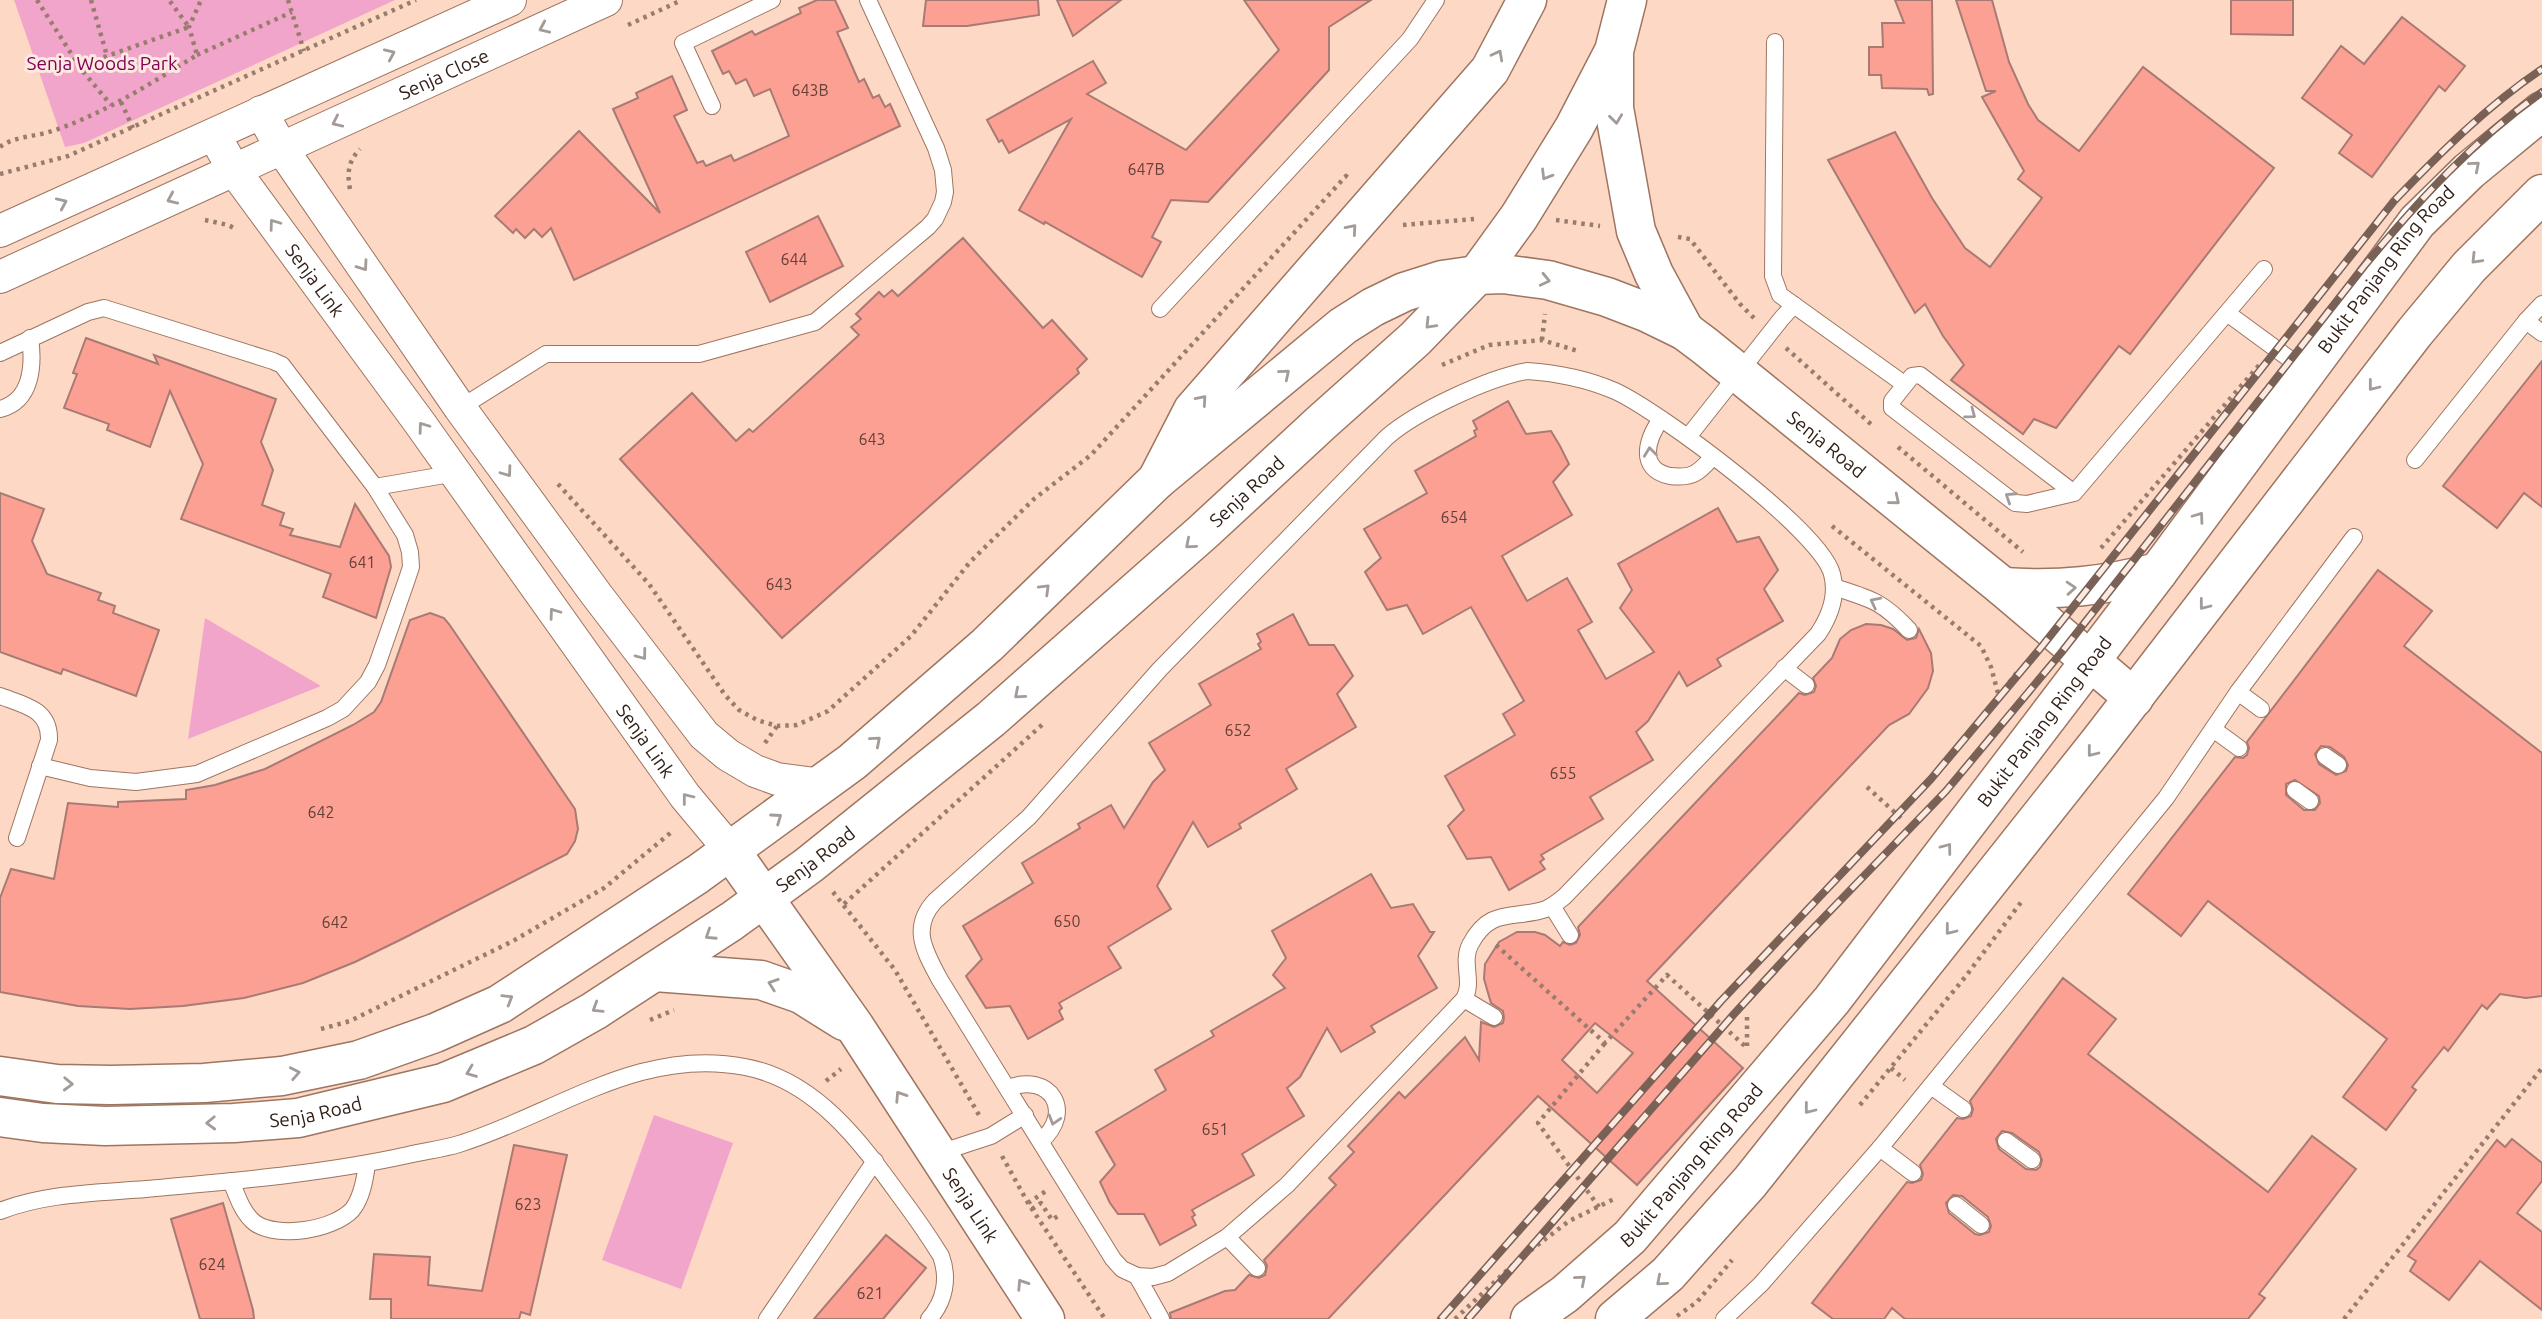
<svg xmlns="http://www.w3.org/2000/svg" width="2542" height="1319" viewBox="0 0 2542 1319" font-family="Ubuntu,sans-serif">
  <rect width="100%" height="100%" fill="#fdd8c5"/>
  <g fill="#f2a5cb">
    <path d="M14 0H395L84 143 65 147Z"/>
    <path d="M205 618 321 686 188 739Z"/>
    <path d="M654 1115 733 1143 681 1289 602 1260Z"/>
  </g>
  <g fill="#fca094" stroke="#a97a73" stroke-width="2" fill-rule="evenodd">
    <path d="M817 0H835L848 28 837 32 859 82 864 79 873 98 879 95 885 107 890 104 900 126 574 280 551 228 542 237 534 229 525 238 516 229 513 233 495 216 579 131 660 213 613 109 638 98 636 93 672 76 687 110 674 116 697 163 703 161 706 166 731 155 734 161 789 136 770 89 754 96 746 79 736 84 729 71 723 74 712 51 752 31 755 35 801 13 799 8Z"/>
    <path d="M926 0H1038L1039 15 967 26H923Z"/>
    <path d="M1057 0H1121L1073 36Z"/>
    <path d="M1244 0H1371L1329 27V70L1208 202 1171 200 1152 237 1161 242 1142 277 1045 222 1044 224 1019 210 1071 119 1009 153 1002 140 999 142 987 120 1093 61 1106 83 1087 94 1186 150 1279 50Z"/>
    <path d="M1895 0H1932L1933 94 1929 95 1927 89 1882 88 1881 75H1869V47H1883L1882 23H1904Z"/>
    <path d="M1956 0H1992L2009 62 2028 104 2038 120 2079 151 2143 67 2274 168 2130 354 2119 346 2056 428 2034 419 2023 434 1951 380 1964 365 1943 336 1925 304 1915 313 1828 160 1895 132 1932 198 1965 248 1990 267 2042 198 2018 179 2024 171 1982 97 1996 91H1986Z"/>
    <path d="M2231 0H2293V35L2231 34Z"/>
    <path d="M2402 17 2465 66 2445 91 2439 86 2372 177 2339 153 2352 135 2302 98 2341 46 2364 64Z"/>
    <path d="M818 216 843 266 770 302 746 252Z"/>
    <path d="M963 238 1043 328 1052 320 1087 359 1077 369 1079 373 782 638 620 459 692 393 736 441 749 429 753 432 859 335 851 327 861 319 856 314 879 292 884 297 892 290 898 296Z"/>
    <path d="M86 338 158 364 154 355 276 399 261 442 273 470 262 505 284 513 280 525 293 529 290 535 340 547 355 504 389 556 391 567 376 618 323 597 331 574 181 519 203 464 170 391 150 447 107 430 109 424 64 408 77 374 73 373Z"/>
    <path d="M2542 361V507L2524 493 2497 528 2443 486Z"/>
    <path d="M1508 401 1526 434 1551 431 1560 446 1569 464 1553 482 1572 515 1502 556 1527 601 1567 578 1592 622 1578 630 1606 679 1654 652 1620 608 1632 590 1618 564 1718 508 1737 542 1759 537 1778 570 1764 589 1783 621 1717 659 1721 666 1687 686 1679 672 1648 721 1636 732 1653 760 1590 797 1603 819 1541 855 1544 859 1540 862 1545 869 1509 890 1491 857 1467 859 1448 826 1464 810 1445 776 1515 735 1503 714 1524 701 1471 607 1423 634 1407 605 1387 610 1365 572 1381 558 1364 529 1427 493 1415 471 1476 436 1474 431 1477 429 1473 421Z"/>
    <path d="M0 493 44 509 32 541 47 574 101 593 98 600 115 606 113 613 159 630 136 696 63 669 61 674 0 652Z"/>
    <path d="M2378 570 2432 611 2404 646 2542 753V996L2526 998 2500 994 2487 1009 2482 1005 2448 1051 2444 1047 2412 1087 2416 1090 2386 1130 2343 1097 2387 1039 2208 901 2181 936 2128 894 2235 757 2243 758 2247 755 2249 748 2247 742ZM2321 746 2330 747 2344 757 2348 765 2346 771 2336 775 2319 764 2315 754ZM2295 780 2319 796 2320 803 2315 810H2304L2286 795V784Z"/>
    <path d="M430 613 444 618 449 624 575 809 578 829 575 841 567 854 404 938 355 962 303 983 244 998 183 1006 130 1009 78 1006 0 992V898L11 869 54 879 68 803 118 807V802L186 799V790L215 785 265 769 353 725 374 712 381 702 410 620Z"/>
    <path d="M1293 614 1309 645H1334L1353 676 1337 694 1356 727 1286 769 1297 789 1239 824 1241 828 1208 847 1193 822 1157 886 1171 909 1108 947 1121 968 1059 1003 1062 1008 1059 1011 1063 1019 1028 1039 1010 1006 986 1008 966 976 982 959 963 926 1033 883 1022 863 1080 828 1078 824 1111 805 1124 828 1153 782 1165 770 1149 743 1211 705 1199 684 1261 649 1258 644 1261 642 1257 634Z"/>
    <path d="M1866 624 1881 625 1893 629 1907 640 1916 638 1919 629 1931 653 1933 671 1928 688 1909 714 1889 725 1647 981 1743 1068 1637 1185 1538 1096 1328 1319H1171L1170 1313 1225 1291 1235 1290 1249 1275 1259 1278 1265 1275 1267 1266 1264 1260 1336 1185 1329 1178 1354 1152 1348 1146 1399 1092 1405 1098 1465 1037 1479 1060 1481 1022 1494 1027 1503 1023 1504 1018 1503 1011 1491 1003 1484 979 1485 964 1499 942 1517 932H1535L1545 935 1560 946 1563 942 1570 945 1576 943 1580 935 1578 927 1799 693 1805 695 1814 692 1816 686 1813 678 1832 658 1840 639 1851 630ZM1595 1023 1633 1053 1597 1093 1562 1060Z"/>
    <path d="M1371 874 1391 908 1413 904 1430 932H1434L1418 956 1437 988 1371 1026 1375 1032 1341 1052 1327 1028 1300 1077 1287 1088 1304 1116 1242 1154 1254 1175 1192 1210 1195 1215 1192 1217 1196 1225 1160 1245 1144 1214H1118L1110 1203 1100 1182 1115 1165 1096 1132 1166 1090 1155 1070 1214 1036 1211 1031 1285 988 1273 975 1286 958 1272 931Z"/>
    <path d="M2063 978 2116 1019 2088 1054 2268 1192 2312 1136 2356 1169 2259 1294 2265 1298 2248 1319H1905L1892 1308 1884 1319H1833L1812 1303 1907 1182 1912 1183 1921 1180 1923 1174 1920 1165 1957 1118 1963 1119 1971 1116 1973 1109 1970 1101ZM2002 1131 2012 1133 2039 1152 2042 1160 2040 1167 2036 1170 2026 1169 1999 1149 1996 1139ZM1953 1195 1962 1196 1988 1217 1991 1226 1989 1232 1980 1235 1975 1234 1949 1213 1946 1203Z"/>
    <path d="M2512 1139 2542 1163V1181L2517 1213 2542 1232V1310L2480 1261 2449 1300 2410 1271 2416 1261 2408 1256 2497 1140 2505 1147Z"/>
    <path d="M514 1145 567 1155 530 1315 521 1312 519 1319H391V1299H370L374 1254 430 1257 428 1285 482 1291Z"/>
    <path d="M223 1203 253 1310 254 1319H200L171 1219Z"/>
    <path d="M886 1235 926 1268 883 1319H814Z"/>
  </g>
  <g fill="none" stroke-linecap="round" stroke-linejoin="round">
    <defs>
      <g id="lane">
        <path d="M1775 42 1773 276 1780 295 1904 384"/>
        <path d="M712 106 683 43 772 0"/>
        <path d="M1160 309 1410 39 1436 0"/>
        <path d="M2227 313 2306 371"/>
        <path d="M2526 321 2542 333"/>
        <path d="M0 353 88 312 104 308 273 361 282 365 375 487 405 535 410 552 411 567 406 582 377 665 368 682 343 709 327 718 197 774 136 782 90 778 40 766"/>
        <path d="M1527 371C1558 373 1587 379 1615 391 1659 411 1821 531 1832 574 1838 596 1830 616 1818 634L1564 897C1559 901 1553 906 1546 909 1514 920 1490 906 1470 945 1461 963 1474 982 1464 999L1287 1185 1227 1237 1168 1273 1153 1277 1137 1276 1122 1269 1113 1259 940 980C925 952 910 928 935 901L1029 817 1160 669 1387 437C1417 411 1488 378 1527 371Z"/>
        <path d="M460 408 546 354H699L815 322 928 227 935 219 943 202 945 192 943 170 936 148 868 0"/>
        <path d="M0 409C32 401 34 365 30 338"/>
        <path d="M1661 419C1647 439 1637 469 1670 476 1679 477 1690 477 1697 472 1703 468 1708 462 1713 457"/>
        <path d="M1688 437 1782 318 1794 305"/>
        <path d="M2415 460 2526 321 2542 304"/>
        <path d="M375 487 456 473"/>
        <path d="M2074 493 1920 375 1912 376 1892 401V408L2015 503 2027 504 2074 493 2264 269"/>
        <path d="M1834 587C1871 599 1882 601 1909 630"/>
        <path d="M1784 668 1806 685"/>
        <path d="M2238 692 2261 709"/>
        <path d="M0 696C24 705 50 709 49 740L17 838"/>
        <path d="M2213 729 2239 748"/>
        <path d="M2325 756 2338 765"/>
        <path d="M2295 790 2310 801"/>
        <path d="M1552 906 1570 935"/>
        <path d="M1464 999 1494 1017"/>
        <path d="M1931 1086 1963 1109"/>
        <path d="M1008 1088C1050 1072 1075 1111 1041 1141"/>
        <path d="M2006 1141 2032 1160"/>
        <path d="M1880 1148 1913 1173"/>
        <path d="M939 1153 991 1136 1025 1115"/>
        <path d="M231 1181C237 1195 242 1213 255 1223 278 1239 333 1230 352 1210 362 1198 365 1179 367 1164"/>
        <path d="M1956 1205 1981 1225"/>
        <path d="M0 1211C46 1193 97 1193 146 1189 233 1181 322 1174 408 1155 425 1151 443 1149 459 1144 555 1114 640 1046 745 1067 815 1080 860 1141 899 1195 914 1215 928 1235 941 1256 949 1278 945 1301 929 1319"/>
        <path d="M1227 1237 1257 1268"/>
        <path d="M1137 1276 1161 1319"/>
        <path d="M767 1319 875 1161"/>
        <path d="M1724 1319 1761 1284 1880 1148 2166 798 2238 692 2354 537"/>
      </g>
      <g id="street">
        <path d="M261 112 282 149 460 408 596 594 704 735 728 755 755 771 777 779 823 785"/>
        <path id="s1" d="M214 135 234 170 419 422 685 796 730 850"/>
        <path d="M0 231 510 0"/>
        <path id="s2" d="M0 277 606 0"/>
      </g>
      <g id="secondary">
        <path d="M2003 587C2059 591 2104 586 2158 572"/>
        <path id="s3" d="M730 850 855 1027 1045 1319"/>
        <path d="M655 972 761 980 801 994 844 1021"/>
        <path id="s4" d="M0 1076 57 1084 111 1085 204 1083 282 1076 359 1060 435 1033 500 1004 698 874 852 762 987 645 1157 480 1343 326 1373 307 1404 292 1442 280 1477 275 1503 274 1548 280 1607 297 1646 312 1685 331 1705 346 2003 587 2134 698"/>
        <path id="s5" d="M0 1117 43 1123 105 1126 234 1123 298 1118 443 1083 534 1045 594 1011 732 921 809 865 991 719 1203 532 1322 422 1415 339 1477 275"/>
        <path id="s6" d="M1530 1319 1565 1294 1630 1237 1832 1000 2158 572 2417 222 2469 171 2542 111"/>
        <path d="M1615 1319 1668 1274 1750 1182 2100 741 2415 332 2469 267 2542 194"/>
      </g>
      <g id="highway">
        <path d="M1614 56V108L1636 231 1654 274 1685 331"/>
        <path d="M1477 275 1519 217 1574 128 1614 51 1627 0"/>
        <path d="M1157 480 1193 410 1490 70 1527 0"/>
      </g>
    </defs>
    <use href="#lane" stroke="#9e7560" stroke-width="18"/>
    <use href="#street" stroke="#9e7560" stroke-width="34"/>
    <use href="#secondary" stroke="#9e7560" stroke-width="41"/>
    <use href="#highway" stroke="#9e7560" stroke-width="41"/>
    <g stroke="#987d6f" stroke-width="4.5" stroke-dasharray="3.5 5" stroke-linecap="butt">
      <path d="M37 0 81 69 111 105"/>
      <path d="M91 0 107 56"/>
      <path d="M288 0 304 51"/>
      <path d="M628 25 682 0"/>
      <path d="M197 55 292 12"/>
      <path d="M81 69 107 56 189 27 169 0"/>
      <path d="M121 102 133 128"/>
      <path d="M0 147C14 136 35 137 52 131 104 114 151 83 197 55L189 27 201 0"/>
      <path d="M0 174 68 156 416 0"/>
      <path d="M350 189C347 174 348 161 360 149"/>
      <path d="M205 220 228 225 236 229"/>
      <path d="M1556 220 1600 226"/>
      <path d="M1403 225 1474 219"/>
      <path d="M1678 237 1690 239 1740 304 1754 318"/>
      <path d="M1542 340 1545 314"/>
      <path d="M1786 348 1873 426"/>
      <path d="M1442 365 1489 345 1542 340 1578 351"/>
      <path d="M1898 447 2023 552"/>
      <path d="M558 484 649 584 725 695 739 710 757 720 777 726 797 725 828 711 911 636 970 562 1034 499 1091 455 1346 176 1349 179"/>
      <path d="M1832 526 1981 646 1991 667 1999 697"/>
      <path d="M2101 548 2260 364"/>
      <path d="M1999 696 2018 671"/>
      <path d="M765 743 777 726"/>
      <path d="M1867 787 1902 819"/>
      <path d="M833 892 895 970 979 1115"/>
      <path d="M844 904 1043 724"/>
      <path d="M1496 945 1605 1043 1667 975 1746 1047"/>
      <path d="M650 1020 674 1010"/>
      <path d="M321 1029 350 1021 513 941 604 888 674 830"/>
      <path d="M1747 1046V1015"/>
      <path d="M1891 1068 1905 1080"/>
      <path d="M826 1081 841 1069"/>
      <path d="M1860 1105 1966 976 2022 901"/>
      <path d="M1002 1156 1028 1203 1105 1319"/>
      <path d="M1028 1203 1046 1191"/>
      <path d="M1599 1207 1538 1123 1605 1043"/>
      <path d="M1032 1209 1041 1203 1052 1220 1058 1216"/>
      <path d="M1677 1316 1697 1302 1732 1260"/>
      <path d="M1455 1319 1518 1260 1569 1221 1614 1199"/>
      <path d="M2344 1319 2542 1068"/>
    </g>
    <use href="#lane" stroke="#fff" stroke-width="16"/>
    <use href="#street" stroke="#fff" stroke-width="32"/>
    <use href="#secondary" stroke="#fff" stroke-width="38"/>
    <use href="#highway" stroke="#fff" stroke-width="38"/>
    <defs>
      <g id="rail">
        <path d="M1441 1319 1721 1001 1931 779 2043 645 2394 201C2440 153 2487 106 2542 69"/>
        <path d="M1468 1319 1734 1014 1803 939 1946 791 2061 653 2365 265C2419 200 2473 141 2542 92"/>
      </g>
    </defs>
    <use href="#rail" stroke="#796155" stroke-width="8"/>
    <use href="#rail" stroke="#fce9e0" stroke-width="5" stroke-dasharray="16" stroke-linecap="butt"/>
  </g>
  <defs><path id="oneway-chevron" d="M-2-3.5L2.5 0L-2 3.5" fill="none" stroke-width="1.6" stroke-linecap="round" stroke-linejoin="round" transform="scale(1.75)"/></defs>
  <g stroke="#a39b97">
    <use href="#oneway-chevron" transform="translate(544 28) rotate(156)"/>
    <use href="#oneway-chevron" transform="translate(390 54) rotate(-24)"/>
    <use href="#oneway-chevron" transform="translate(1498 55) rotate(-62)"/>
    <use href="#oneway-chevron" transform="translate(1616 119) rotate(83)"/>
    <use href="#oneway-chevron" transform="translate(337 122) rotate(155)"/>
    <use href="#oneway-chevron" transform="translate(2475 166) rotate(-41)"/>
    <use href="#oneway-chevron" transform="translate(1546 175) rotate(121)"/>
    <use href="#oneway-chevron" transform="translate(172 199) rotate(156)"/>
    <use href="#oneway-chevron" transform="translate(62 203) rotate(-24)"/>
    <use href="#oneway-chevron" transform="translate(274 224) rotate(-126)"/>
    <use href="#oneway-chevron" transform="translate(1352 229) rotate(-49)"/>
    <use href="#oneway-chevron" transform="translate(2476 259) rotate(134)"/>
    <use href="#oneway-chevron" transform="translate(363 266) rotate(55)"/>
    <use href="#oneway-chevron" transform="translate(1545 280) rotate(13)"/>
    <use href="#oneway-chevron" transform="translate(1430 324) rotate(134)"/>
    <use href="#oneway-chevron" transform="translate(1285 374) rotate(-40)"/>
    <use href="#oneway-chevron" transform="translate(2373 386) rotate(128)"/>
    <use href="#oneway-chevron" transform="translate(1202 400) rotate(-49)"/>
    <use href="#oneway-chevron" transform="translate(1971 414) rotate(37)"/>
    <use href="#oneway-chevron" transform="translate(423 427) rotate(-126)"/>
    <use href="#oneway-chevron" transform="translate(1650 452) rotate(-97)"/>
    <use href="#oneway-chevron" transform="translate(507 472) rotate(54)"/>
    <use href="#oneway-chevron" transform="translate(2010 497) rotate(-147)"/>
    <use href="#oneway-chevron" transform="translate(1895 500) rotate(39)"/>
    <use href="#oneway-chevron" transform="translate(2199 517) rotate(-54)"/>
    <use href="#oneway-chevron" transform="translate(1190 544) rotate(139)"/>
    <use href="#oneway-chevron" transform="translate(2071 588) rotate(-4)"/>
    <use href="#oneway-chevron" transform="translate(1045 589) rotate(-44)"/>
    <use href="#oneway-chevron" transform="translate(1875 602) rotate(-153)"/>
    <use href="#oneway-chevron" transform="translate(2204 605) rotate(128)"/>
    <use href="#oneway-chevron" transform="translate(554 613) rotate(-126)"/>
    <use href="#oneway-chevron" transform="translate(642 655) rotate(53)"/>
    <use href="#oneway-chevron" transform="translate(1019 694) rotate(139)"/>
    <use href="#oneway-chevron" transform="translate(876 741) rotate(-41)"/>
    <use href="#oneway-chevron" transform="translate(2092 752) rotate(128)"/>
    <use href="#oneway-chevron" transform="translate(687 798) rotate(-128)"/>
    <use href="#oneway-chevron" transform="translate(777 818) rotate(-35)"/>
    <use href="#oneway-chevron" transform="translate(1947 848) rotate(-53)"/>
    <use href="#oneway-chevron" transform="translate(1950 930) rotate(128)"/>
    <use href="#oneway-chevron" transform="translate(710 935) rotate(147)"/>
    <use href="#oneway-chevron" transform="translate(773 984) rotate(-161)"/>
    <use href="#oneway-chevron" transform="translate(508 999) rotate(-31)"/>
    <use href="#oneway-chevron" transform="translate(597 1008) rotate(148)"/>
    <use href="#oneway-chevron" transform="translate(471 1072) rotate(159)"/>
    <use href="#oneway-chevron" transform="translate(295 1073) rotate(-11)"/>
    <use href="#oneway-chevron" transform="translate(68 1084) rotate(2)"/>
    <use href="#oneway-chevron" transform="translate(900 1096) rotate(-123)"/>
    <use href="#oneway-chevron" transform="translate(1809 1109) rotate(128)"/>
    <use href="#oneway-chevron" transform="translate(1054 1120) rotate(107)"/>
    <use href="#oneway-chevron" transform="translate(211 1123) rotate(178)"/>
    <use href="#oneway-chevron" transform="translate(1581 1280) rotate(-41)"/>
    <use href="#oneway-chevron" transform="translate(1661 1281) rotate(139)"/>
    <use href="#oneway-chevron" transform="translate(1022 1284) rotate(-123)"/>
  </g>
  <g text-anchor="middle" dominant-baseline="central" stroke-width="6" stroke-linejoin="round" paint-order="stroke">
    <g font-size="16" fill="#644137">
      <text x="810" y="90">643B</text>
      <text x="1146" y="169">647B</text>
      <text x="794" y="259">644</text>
      <text x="872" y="439">643</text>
      <text x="1454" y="517">654</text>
      <text x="362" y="562">641</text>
      <text x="779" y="584">643</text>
      <text x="1238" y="730">652</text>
      <text x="1563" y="773">655</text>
      <text x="321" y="812">642</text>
      <text x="1067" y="921">650</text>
      <text x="335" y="922">642</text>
      <text x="1215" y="1129">651</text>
      <text x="528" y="1204">623</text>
      <text x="212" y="1264">624</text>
      <text x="870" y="1293">621</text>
    </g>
    <g font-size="19" fill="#820057" stroke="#fce9e0">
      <text x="102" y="63">Senja Woods Park</text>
    </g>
    <g font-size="19" fill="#322118" stroke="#fce9e0">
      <text stroke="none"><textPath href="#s2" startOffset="488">Senja Close</textPath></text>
      <text stroke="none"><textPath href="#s6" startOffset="1358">Bukit Panjang Ring Road</textPath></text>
      <text stroke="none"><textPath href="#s1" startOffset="177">Senja Link</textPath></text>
      <text stroke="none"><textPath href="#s4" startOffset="2142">Senja Road</textPath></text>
      <text stroke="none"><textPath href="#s5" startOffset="1451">Senja Road</textPath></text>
      <text stroke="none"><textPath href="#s6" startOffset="791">Bukit Panjang Ring Road</textPath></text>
      <text stroke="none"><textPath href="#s1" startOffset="744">Senja Link</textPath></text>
      <text stroke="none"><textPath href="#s5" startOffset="884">Senja Road</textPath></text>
      <text stroke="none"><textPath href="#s5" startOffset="317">Senja Road</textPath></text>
      <text stroke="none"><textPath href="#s6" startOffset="224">Bukit Panjang Ring Road</textPath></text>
      <text stroke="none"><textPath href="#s3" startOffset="429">Senja Link</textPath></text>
    </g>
  </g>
</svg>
